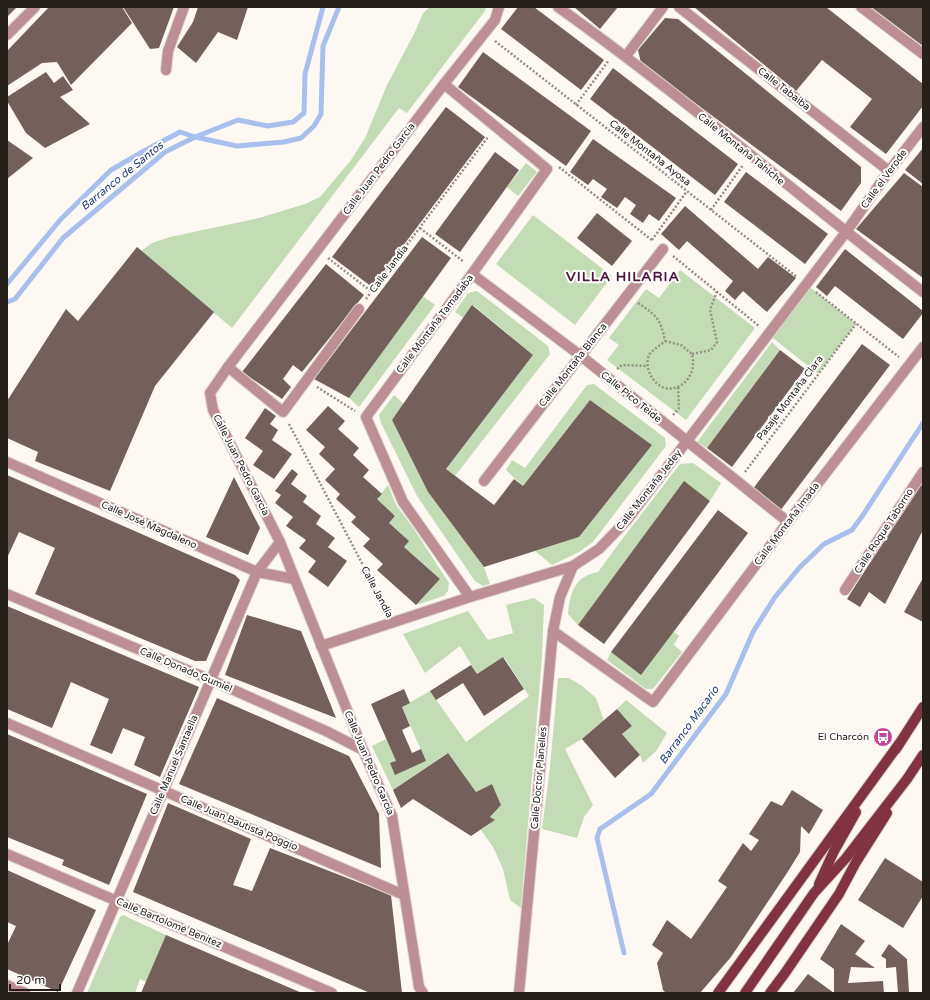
<svg xmlns="http://www.w3.org/2000/svg" width="930" height="1000" viewBox="0 0 930 1000" font-family="'Varela Round',sans-serif">
  <rect width="100%" height="100%" fill="#fef8f2"/>
  <g fill="#c3dcb5">
    <path d="M430 7H486L485 11 407 113 399 108 232 328 141 251 152 243 170 237 259 218 305 204 320 197 351 160 365 138 387 85 415 32 423 13Z"/>
    <path d="M526 163 537 172 518 196 507 187Z"/>
    <path d="M533 215 612 276 575 325 496 264Z"/>
    <path d="M680 270 755 328 686 420 607 360 619 345 609 338 646 289 659 298Z"/>
    <path d="M806 284 856 324 818 374 768 334Z"/>
    <path d="M477 291 548 346 550 354 455 476 446 469 533 355 473 305 464 318 455 312 468 293Z"/>
    <path d="M423 296 435 305 359 407 349 398Z"/>
    <path d="M772 342 780 350 707 448 697 442Z"/>
    <path d="M594 384 665 438 666 446 593 542 579 552 552 565 535 551 579 537 652 445 590 400 523 486 506 470 512 460 525 468 587 385Z"/>
    <path d="M394 395 404 404 392 420 428 492 484 567 490 584 483 586 475 581 417 496 381 423 379 415Z"/>
    <path d="M693 463 721 483 710 501 684 482 578 625 568 614C570 592 575 576 598 572L623 538 680 464Z"/>
    <path d="M388 485 396 505 412 526 449 583 448 591 444 596 416 605 440 579 404 547 389 523 395 516 377 499Z"/>
    <path d="M534 598 544 605 542 657 521 908 510 900 503 869 493 847 481 830 495 820 490 817 501 805 492 784 476 792 447 753 393 790 372 746 386 739 401 772 426 761 402 707 430 691 466 742 529 696 504 657 477 674 460 646 425 673 403 634 468 611 488 640 513 633 506 605Z"/>
    <path d="M673 631 679 636 674 645 682 652 653 689H646L607 660 611 652Z"/>
    <path d="M558 678H569L582 686 596 698 604 721 582 739 565 749 593 805 584 817 577 838 542 829 550 767Z"/>
    <path d="M626 700 667 733 656 751 643 763 640 755 622 734 632 726 617 709Z"/>
    <path d="M123 915 166 935 146 982 140 979 135 993H87L120 917Z"/>
  </g>
  <g fill="none" stroke-linecap="round" stroke-linejoin="round">
    <g stroke="#a9c0ec" stroke-width="5">
      <path d="M7 284 61 219 111 170 144 151 180 132 195 137 237 146 284 142 301 138 314 126 321 114 323 46 339 7"/>
      <path d="M7 302 15 299 63 238 165 152 195 137 238 120 268 126 293 122 304 113 305 74 323 7"/>
      <path d="M624 953 597 838 600 829 651 794 726 694 753 632 775 597 800 567 824 544 852 530 863 515 923 423"/>
    </g>
  </g>
  <g fill="#73605a">
    <path d="M7 7H17L7 17Z"/>
    <path d="M49 7H122L132 23 71 85 57 62 42 63 7 86V51Z"/>
    <path d="M123 7H174L159 48 150 49Z"/>
    <path d="M198 7H248L237 40 218 32 196 63 177 47 193 22Z"/>
    <path d="M518 7H534L604 60 581 90 501 29Z"/>
    <path d="M574 7H618L600 29Z"/>
    <path d="M694 7H826L923 84V106L886 154 850 127 872 99 822 60 796 91Z"/>
    <path d="M871 7H923V46Z"/>
    <path d="M665 18 678 19 861 167V183L841 211 641 63 638 50Z"/>
    <path d="M483 52 591 131 566 166 458 87Z"/>
    <path d="M613 68 738 164 715 195 590 99Z"/>
    <path d="M46 72 54 83 63 76 73 90 60 97 90 124 45 148 26 133 7 101V97Z"/>
    <path d="M446 107 485 137 372 287 332 257Z"/>
    <path d="M593 139 676 198 659 221 649 214 643 223 630 214 636 205 625 197 617 208 601 197 607 189 593 179 588 185 570 172Z"/>
    <path d="M7 140 33 158 7 179Z"/>
    <path d="M923 148V184L905 170Z"/>
    <path d="M495 152 519 170 460 252 435 234Z"/>
    <path d="M746 172 828 234 805 264 724 202Z"/>
    <path d="M904 173 923 187V278L856 229Z"/>
    <path d="M685 206 758 269 768 257 796 278 767 312 743 291 735 300 725 291 733 281 687 241 679 250 661 234Z"/>
    <path d="M597 213 632 241 612 266 577 238Z"/>
    <path d="M422 237 451 258 349 398 314 379Z"/>
    <path d="M137 247 214 312 155 386 110 491 35 461 38 452 7 438V401L66 309 78 321Z"/>
    <path d="M845 249 923 311V313L903 339 835 286 827 296 816 287Z"/>
    <path d="M326 264 364 295 302 372 293 365 283 379 291 387 282 399 242 372Z"/>
    <path d="M472 305 533 355 446 469 494 505 514 479 523 486 590 400 652 445 579 537 484 567 428 492 392 420Z"/>
    <path d="M862 344 890 365 780 511 752 490Z"/>
    <path d="M780 350 805 369 732 467 707 448Z"/>
    <path d="M328 406 345 421 338 429 359 448 353 455 369 470 363 477 382 494 377 499 395 516 389 523 409 541 404 547 440 579 416 605 377 570 383 564 363 546 370 539 351 522 356 517 336 499 340 494 325 480 335 469 319 454 325 447 306 430Z"/>
    <path d="M265 408 276 416 270 424 278 430 272 440 292 454 274 479 253 465 263 451 245 438Z"/>
    <path d="M292 469 298 474 291 484 307 496 303 502 321 516 316 524 335 538 328 547 347 561 328 587 308 572 316 561 299 548 306 540 286 526 293 517 275 503 281 495 275 491Z"/>
    <path d="M7 475 235 575 240 580 206 661H195L35 594 55 548 19 532 7 558Z"/>
    <path d="M234 477 260 528 248 555 206 537Z"/>
    <path d="M923 478V530L885 604 869 592 860 607 847 599Z"/>
    <path d="M684 481 710 501 604 644 578 625Z"/>
    <path d="M718 510 748 533 641 675 611 652Z"/>
    <path d="M923 578V622L904 612Z"/>
    <path d="M7 606 199 687 160 777 134 765 145 737 123 728 112 754 90 745 109 699 71 682 52 728 7 709Z"/>
    <path d="M247 615 301 631 336 718 225 675Z"/>
    <path d="M503 657 524 689 484 716 463 683 436 700 430 691 471 665 477 674Z"/>
    <path d="M404 689 410 703 402 707 410 726 402 730 412 753 421 749 426 761 395 775 390 763 396 761 371 704Z"/>
    <path d="M217 698 349 756 379 814 381 868 179 784Z"/>
    <path d="M617 709 632 726 622 734 640 755 615 778 582 739Z"/>
    <path d="M7 734 147 794 109 885 62 865 64 860 7 837Z"/>
    <path d="M448 753 476 792 492 784 501 805 490 817 495 820 471 836 413 799 401 808 393 790Z"/>
    <path d="M792 790 823 810 809 834 801 826 800 852 787 873 731 957 700 993H666L663 990 657 963 663 953 652 945 667 920 691 939 727 887 718 881 743 843 751 851 759 840 749 834 771 801 782 806Z"/>
    <path d="M168 803 251 839 233 885 252 891 270 848 391 895 402 993H370L133 892Z"/>
    <path d="M885 858 923 882V896L903 928 858 900Z"/>
    <path d="M7 870 96 910 58 992 7 969V945L16 926 7 922Z"/>
    <path d="M841 924 865 941 855 954 875 968 851 967 848 983 883 981 884 993H793L808 974 834 993V969L820 959Z"/>
    <path d="M166 935 302 993H141Z"/>
    <path d="M889 944 907 959 909 993H898L896 967 886 968V959L881 956Z"/>
  </g>
  <g fill="none" stroke-linecap="round" stroke-linejoin="round">
    <defs>
      <g id="minor">
        <path d="M558 7C684 97 801 198 923 292"/>
        <path d="M679 7 889 171"/>
        <path d="M861 7 923 54"/>
        <path d="M7 35 35 7"/>
        <path d="M626 56 663 7"/>
        <path d="M166 70 168 51 184 7"/>
        <path d="M444 84 547 169 472 274 366 417 403 502 470 597"/>
        <path d="M472 274 581 356 788 522"/>
        <path d="M228 367 283 412 359 309"/>
        <path d="M7 462 257 572 294 579"/>
        <path d="M484 481 663 249"/>
        <path d="M845 590 923 472"/>
        <path d="M7 594 211 680 328 732 363 750"/>
        <path d="M553 631 653 702 788 522 923 347"/>
        <path d="M321 646 470 597 573 566 599 549 627 520 846 232 889 171 923 127"/>
        <path d="M7 723 404 895"/>
        <path d="M7 854 332 993"/>
        <path d="M7 985 25 993"/>
        <path d="M77 993 257 572 280 542"/>
        <path d="M423 993 419 987 392 816 363 750 280 542 213 410 210 393 228 367 444 84 495 20 499 7"/>
        <path d="M519 993 553 631 560 597 573 566"/>
      </g>
      <g id="major">
        <path d="M896 749 923 707"/>
        <path d="M819 884 834 851 856 812"/>
        <path d="M718 993 899 744"/>
        <path d="M745 993 814 893 846 858 907 779 923 755"/>
        <path d="M770 993 785 973 839 894 856 862 887 813"/>
      </g>
    </defs>
    <use href="#minor" stroke="#dbd5d0" stroke-width="12"/>
    <use href="#major" stroke="#dbd5d0" stroke-width="12"/>
    <g stroke="#958f89" stroke-width="2.5" stroke-dasharray="2 2" stroke-linecap="butt">
      <path d="M495 41 797 277"/>
      <path d="M576 105 609 60"/>
      <path d="M559 167 653 241"/>
      <path d="M711 210 743 165"/>
      <path d="M420 228 464 262"/>
      <path d="M652 240 687 191"/>
      <path d="M673 256 759 326"/>
      <path d="M328 258 372 292"/>
      <path d="M816 292 899 357"/>
      <path d="M366 299 488 137"/>
      <path d="M638 303C656 315 661 319 665 341"/>
      <path d="M665 341 681 345 692 354C693 358 693 362 693 366 691 380 679 391 665 388 652 384 644 367 649 355 652 350 661 345 665 341Z"/>
      <path d="M692 354 711 350 717 342 710 310 717 291"/>
      <path d="M617 369 622 365 647 366"/>
      <path d="M317 387 355 411"/>
      <path d="M673 415 679 408 678 387"/>
      <path d="M289 424 387 611"/>
      <path d="M745 472 856 324"/>
    </g>
    <use href="#minor" stroke="#bd8e93" stroke-width="10"/>
    <use href="#major" stroke="#813342" stroke-width="10"/>
  </g>
  <defs>
    <symbol id="bus-disc" viewBox="-11 -11 22 22"><circle r="9.5" fill="#c2499d" stroke="#fff"/><path d="M-5-6H5V4H4V6H2V4H-2V6H-4V4H-5ZM-3.5-4V0h7V-4ZM-3.5 1.2v1.5H-2V1.2ZM2 1.2v1.5H3.5V1.2Z" fill="#fff"/></symbol>
  </defs>
  <g fill-rule="evenodd">
    <use href="#bus-disc" x="872" y="726" width="22" height="22"/>
  </g>
  <g text-anchor="middle" dominant-baseline="central" stroke-width="4" stroke-linejoin="round" paint-order="stroke">
    <g font-size="10" fill="#26201b" stroke="#fff">
      <text transform="translate(784 89) rotate(38)">Calle Tabaiba</text>
      <text transform="translate(741 149) rotate(39)">Calle Montaña Tahiche</text>
      <text transform="translate(650 153) rotate(38)">Calle Montaña Ayosa</text>
      <text transform="translate(379 169) rotate(-53)">Calle Juan Pedro García</text>
      <text transform="translate(884 179) rotate(-54)">Calle el Verode</text>
      <text transform="translate(389 269) rotate(-53)">Calle Jandía</text>
      <text transform="translate(435 324) rotate(-53)">Calle Montaña Tamadaba</text>
      <text transform="translate(573 365) rotate(-52)">Calle Montaña Blanca</text>
      <text transform="translate(631 397) rotate(39)">Calle Pico Teide</text>
      <text transform="translate(790 398) rotate(-53)">Pasaje Montaña Clara</text>
      <text transform="translate(241 465) rotate(63)">Calle Juan Pedro García</text>
      <text transform="translate(649 490) rotate(-52)">Calle Montaña Jedey</text>
      <text transform="translate(787 524) rotate(-53)">Calle Montaña Imada</text>
      <text transform="translate(149 525) rotate(24)">Calle José Magdaleno</text>
      <text transform="translate(884 531) rotate(-57)">Calle Roque Taborno</text>
      <text transform="translate(377 592) rotate(62)">Calle Jandía</text>
      <text transform="translate(186 670) rotate(23)">Calle Donado Gumiel</text>
      <text transform="translate(369 763) rotate(67)">Calle Juan Pedro García</text>
      <text transform="translate(174 765) rotate(-67)">Calle Manuel Santaella</text>
      <text transform="translate(539 778) rotate(-85)">Calle Doctor Planelles</text>
      <text transform="translate(239 823) rotate(23)">Calle Juan Bautista Poggio</text>
      <text transform="translate(169 923) rotate(23)">Calle Bartolomé Benítez</text>
    </g>
    <g font-size="10" fill="#26201b" stroke="#fff" text-anchor="end">
      <text x="869" y="737">El Charcón</text>
    </g>
    <g font-size="11" font-style="italic" fill="#203a6f" stroke="#fff">
      <text transform="translate(122 176) rotate(-39)">Barranco de Santos</text>
      <text transform="translate(689 725) rotate(-54)">Barranco Macario</text>
    </g>
    <g font-size="14" font-weight="bold" letter-spacing="1" fill="#4e153d" stroke="#fff">
      <text x="623" y="276">VILLA HILARIA</text>
    </g>
  </g>
  <rect width="930" height="1000" fill="none" stroke="#26201b" stroke-width="16"/>
  <path d="M10 984v6h50v-6" fill="none" stroke="#26201b" stroke-width="2"/>
  <text x="16" y="984" font-size="12" fill="#26201b" stroke="#ffffff" stroke-width="3" paint-order="stroke">20 m</text>
</svg>
